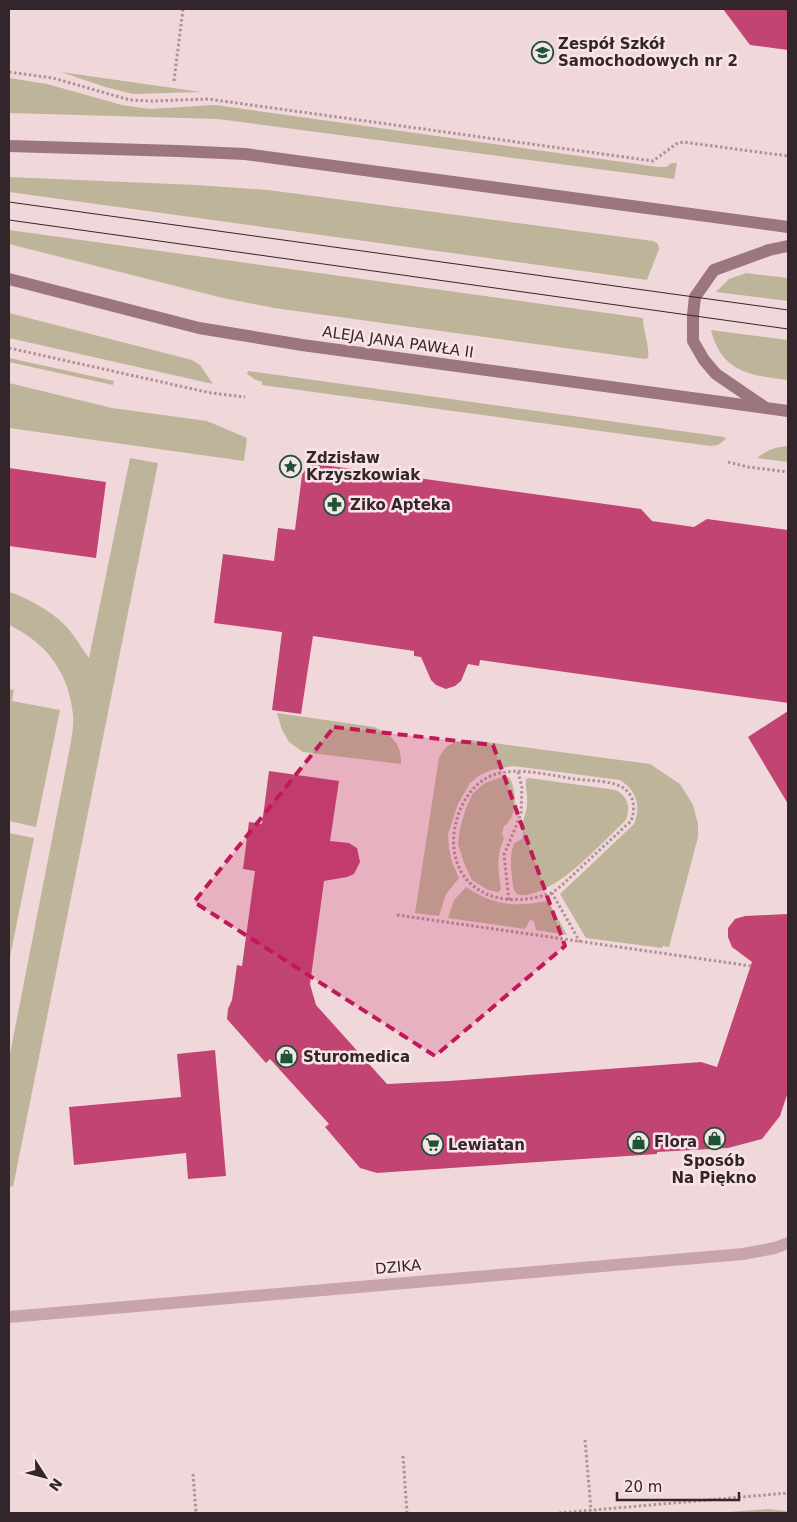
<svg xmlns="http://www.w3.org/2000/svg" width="797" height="1522" viewBox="0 0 797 1522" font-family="'DejaVu Sans',sans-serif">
  <rect width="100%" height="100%" fill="#f0d8da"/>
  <g fill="#beb499">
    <path d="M61 72 201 92 133 94 105 87Z"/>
    <path d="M9 78 47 84 122 105 150 109 215 105 658 167H666L672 163H677L674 179 218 119 9 113Z"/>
    <path d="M9 177 196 185 268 190 653 241 658 244 659 249 647 280 9 192Z"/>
    <path d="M9 230 643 318C643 330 650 347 648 358L645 359 274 308 223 298 9 244Z"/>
    <path d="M746 273 788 278V301L716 292 729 279Z"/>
    <path d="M9 313 192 360 200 365 213 384 9 338Z"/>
    <path d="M711 330 788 340V380C750 375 722 373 711 330Z"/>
    <path d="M9 358 114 381 113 385 9 362Z"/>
    <path d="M248 371 724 437 726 439 718 445 710 446 262 385V382L256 380 247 374Z"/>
    <path d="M9 383 112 408 207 421 247 438 244 461 9 428Z"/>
    <path d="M788 446V462L757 458C767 450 775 447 788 446Z"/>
    <path d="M130 458 158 463 13 1187 9 1186V1059L71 742C72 733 74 724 73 715 69 673 47 643 9 625V592C33 600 59 615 74 636 79 643 84 652 89 658Z"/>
    <path d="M9 689 14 690 12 701 60 710 36 827 9 821Z"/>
    <path d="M277 713 374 727C391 734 402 744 401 764L303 752 289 742 282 730Z"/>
    <path d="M471 740 650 764 680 784 693 805 698 824V837L669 947 663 946 662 948 586 938 560 894 634 824C641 806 637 791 620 780L513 766 492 770 480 775 470 783 458 804 448 834 449 848 452 862 459 878 446 894 439 916 415 913 439 758C447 742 454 742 471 740Z"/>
    <path d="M505 776 509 777C517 790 518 817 504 826L502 833 504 839C496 856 498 871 501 889L498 892 488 890 472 880 464 863 458 844 460 828 466 808 473 793 485 783Z"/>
    <path d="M529 778 616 790C628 797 631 807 626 820 600 844 561 890 526 895 517 896 514 893 513 885 511 870 509 857 514 843L522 839C525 831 522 830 523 824 523 817 527 811 527 804 528 796 525 788 526 779Z"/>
    <path d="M9 833 34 838 9 962Z"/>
    <path d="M466 887C495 906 514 907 548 901L567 935 536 930 534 921 530 920 525 929 448 918 454 900Z"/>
    <path d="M767 1509 788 1511V1513H716Z"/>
  </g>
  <g fill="#c24472">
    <path d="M723 9H788V50L750 45Z"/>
    <path d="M316 464 641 509 652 521 694 527 707 519 788 530V703L480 660 479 666 468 664 461 681 455 686 446 689 436 685 431 680 421 657 414 656V651L313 636 301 714 272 710 282 632 214 623 223 554 274 561 278 528 295 530 302 475 307 467Z"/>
    <path d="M9 468 106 482 96 558 9 546Z"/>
    <path d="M788 711V804L748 737Z"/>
    <path d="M269 771 339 781 330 841 349 843 357 848 360 862 354 874 347 877 324 881 310 984 316 1005 387 1084 449 1081 701 1062 717 1067 752 962 732 947 728 937V928L735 919 745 916 788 914V1092L780 1116 762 1139 728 1148 657 1152V1154L377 1173 360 1168 325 1127 329 1124 270 1059 266 1063 227 1019 228 1009 232 1000 237 965 242 966 255 871 243 869 249 822 262 824Z"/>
    <path d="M215 1050 226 1176 188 1179 186 1153 74 1165 69 1107 181 1097 177 1054Z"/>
  </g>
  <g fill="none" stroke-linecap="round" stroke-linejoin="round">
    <g stroke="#b38f96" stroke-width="3" stroke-dasharray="2.5 2.5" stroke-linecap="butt">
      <path d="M9 72 53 78 130 100 153 101 208 99 653 161 676 144 683 142 788 156"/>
      <path d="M174 81 183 9"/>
      <path d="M9 348 211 393 245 397"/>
      <path d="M728 462 748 467 788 472"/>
      <path d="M552 893C525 902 495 904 472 885 457 872 452 852 454 833 458 804 475 775 506 772 527 769 554 776 575 779 589 781 616 780 626 790 635 798 635 811 631 821L562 885 552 893 580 942"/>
      <path d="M509 900 504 855 521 814 522 788 518 772"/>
      <path d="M397 915 751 966"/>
      <path d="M585 1440 591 1510"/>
      <path d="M403 1456 407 1513"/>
      <path d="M193 1474 196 1513"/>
      <path d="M559 1513 788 1493"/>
    </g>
    <path stroke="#c8a5aa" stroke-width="12" d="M9 1317 743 1254 775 1248 788 1243"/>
    <g stroke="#9b767f" stroke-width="12">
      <path d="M9 146 178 151 245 154 788 227"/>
      <path d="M9 279 199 328 302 345 788 411"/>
      <path d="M763 406 716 374 704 360 693 341V315L695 297 714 270 769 250 788 246"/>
    </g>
    <g stroke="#33262a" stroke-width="1">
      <path d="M9 202 788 310"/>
      <path d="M9 220 788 329"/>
    </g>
  </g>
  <path fill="#c2185b" fill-opacity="0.2" stroke="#c2185b" stroke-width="4" stroke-dasharray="10 6" stroke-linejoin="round" d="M334 727 493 745 565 946 435 1056 194 902Z"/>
  <defs>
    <symbol id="school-ring" viewBox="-11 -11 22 22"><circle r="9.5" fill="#f8e4e6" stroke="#1d5336" stroke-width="1.5"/><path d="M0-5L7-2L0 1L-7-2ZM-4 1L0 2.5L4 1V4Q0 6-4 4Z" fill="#1d5336"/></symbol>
    <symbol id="sight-ring" viewBox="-11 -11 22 22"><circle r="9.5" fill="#f8e4e6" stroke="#1d5336" stroke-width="1.5"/><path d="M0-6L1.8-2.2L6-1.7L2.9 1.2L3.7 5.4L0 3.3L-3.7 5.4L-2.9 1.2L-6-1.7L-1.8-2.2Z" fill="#1d5336"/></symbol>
    <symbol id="pharmacy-ring" viewBox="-11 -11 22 22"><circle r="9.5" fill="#f8e4e6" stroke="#1d5336" stroke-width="1.5"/><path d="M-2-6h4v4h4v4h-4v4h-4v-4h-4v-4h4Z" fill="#1d5336"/></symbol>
    <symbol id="shop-ring" viewBox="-11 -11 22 22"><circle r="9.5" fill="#f8e4e6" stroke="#1d5336" stroke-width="1.5"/><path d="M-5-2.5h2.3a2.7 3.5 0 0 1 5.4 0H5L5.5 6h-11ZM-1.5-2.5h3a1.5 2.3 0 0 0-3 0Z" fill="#1d5336"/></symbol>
    <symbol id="supermarket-ring" viewBox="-11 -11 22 22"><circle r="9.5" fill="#f8e4e6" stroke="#1d5336" stroke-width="1.5"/><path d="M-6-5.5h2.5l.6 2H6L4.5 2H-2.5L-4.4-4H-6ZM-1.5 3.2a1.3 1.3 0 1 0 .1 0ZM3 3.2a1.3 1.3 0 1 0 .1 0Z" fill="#1d5336"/></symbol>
  </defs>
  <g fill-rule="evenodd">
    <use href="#school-ring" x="530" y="40" width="25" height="25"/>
    <use href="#sight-ring" x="278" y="454" width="25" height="25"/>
    <use href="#pharmacy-ring" x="322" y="492" width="25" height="25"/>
    <use href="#shop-ring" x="274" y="1044" width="25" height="25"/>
    <use href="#shop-ring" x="702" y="1126" width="25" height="25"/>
    <use href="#shop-ring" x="626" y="1130" width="25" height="25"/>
    <use href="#supermarket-ring" x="420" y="1132" width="25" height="25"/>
  </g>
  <g text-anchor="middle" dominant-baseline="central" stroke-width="5" stroke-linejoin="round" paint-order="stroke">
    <g font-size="15" font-weight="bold" fill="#33262a" stroke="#f8e4e6" text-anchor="start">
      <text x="558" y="44">Zespół Szkół<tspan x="558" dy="17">Samochodowych nr 2</tspan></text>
      <text x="306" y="458">Zdzisław<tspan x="306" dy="17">Krzyszkowiak</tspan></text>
      <text x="350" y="505">Ziko Apteka</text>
      <text x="303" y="1057">Sturomedica</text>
      <text x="654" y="1142">Flora</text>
      <text x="448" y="1145">Lewiatan</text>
      <text x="714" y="1161" text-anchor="middle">Sposób<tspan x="714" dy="17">Na Piękno</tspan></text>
    </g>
    <g font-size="15" fill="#33262a" stroke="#f8e4e6">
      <text transform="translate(398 342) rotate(8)">ALEJA JANA PAWŁA II</text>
      <text transform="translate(398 1267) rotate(-5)">DZIKA</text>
    </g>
  </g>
  <rect width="797" height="1522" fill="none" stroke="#33262a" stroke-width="20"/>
  <g transform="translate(45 1477) rotate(126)" stroke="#f8e4e6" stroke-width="4" paint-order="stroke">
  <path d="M0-4L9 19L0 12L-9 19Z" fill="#33262a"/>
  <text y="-8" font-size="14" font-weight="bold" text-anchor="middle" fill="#33262a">N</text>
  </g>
  <path d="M617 1492v8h122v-8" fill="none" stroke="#33262a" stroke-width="2.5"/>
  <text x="624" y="1492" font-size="15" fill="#33262a" stroke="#f8e4e6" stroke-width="4" paint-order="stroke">20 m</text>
</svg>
